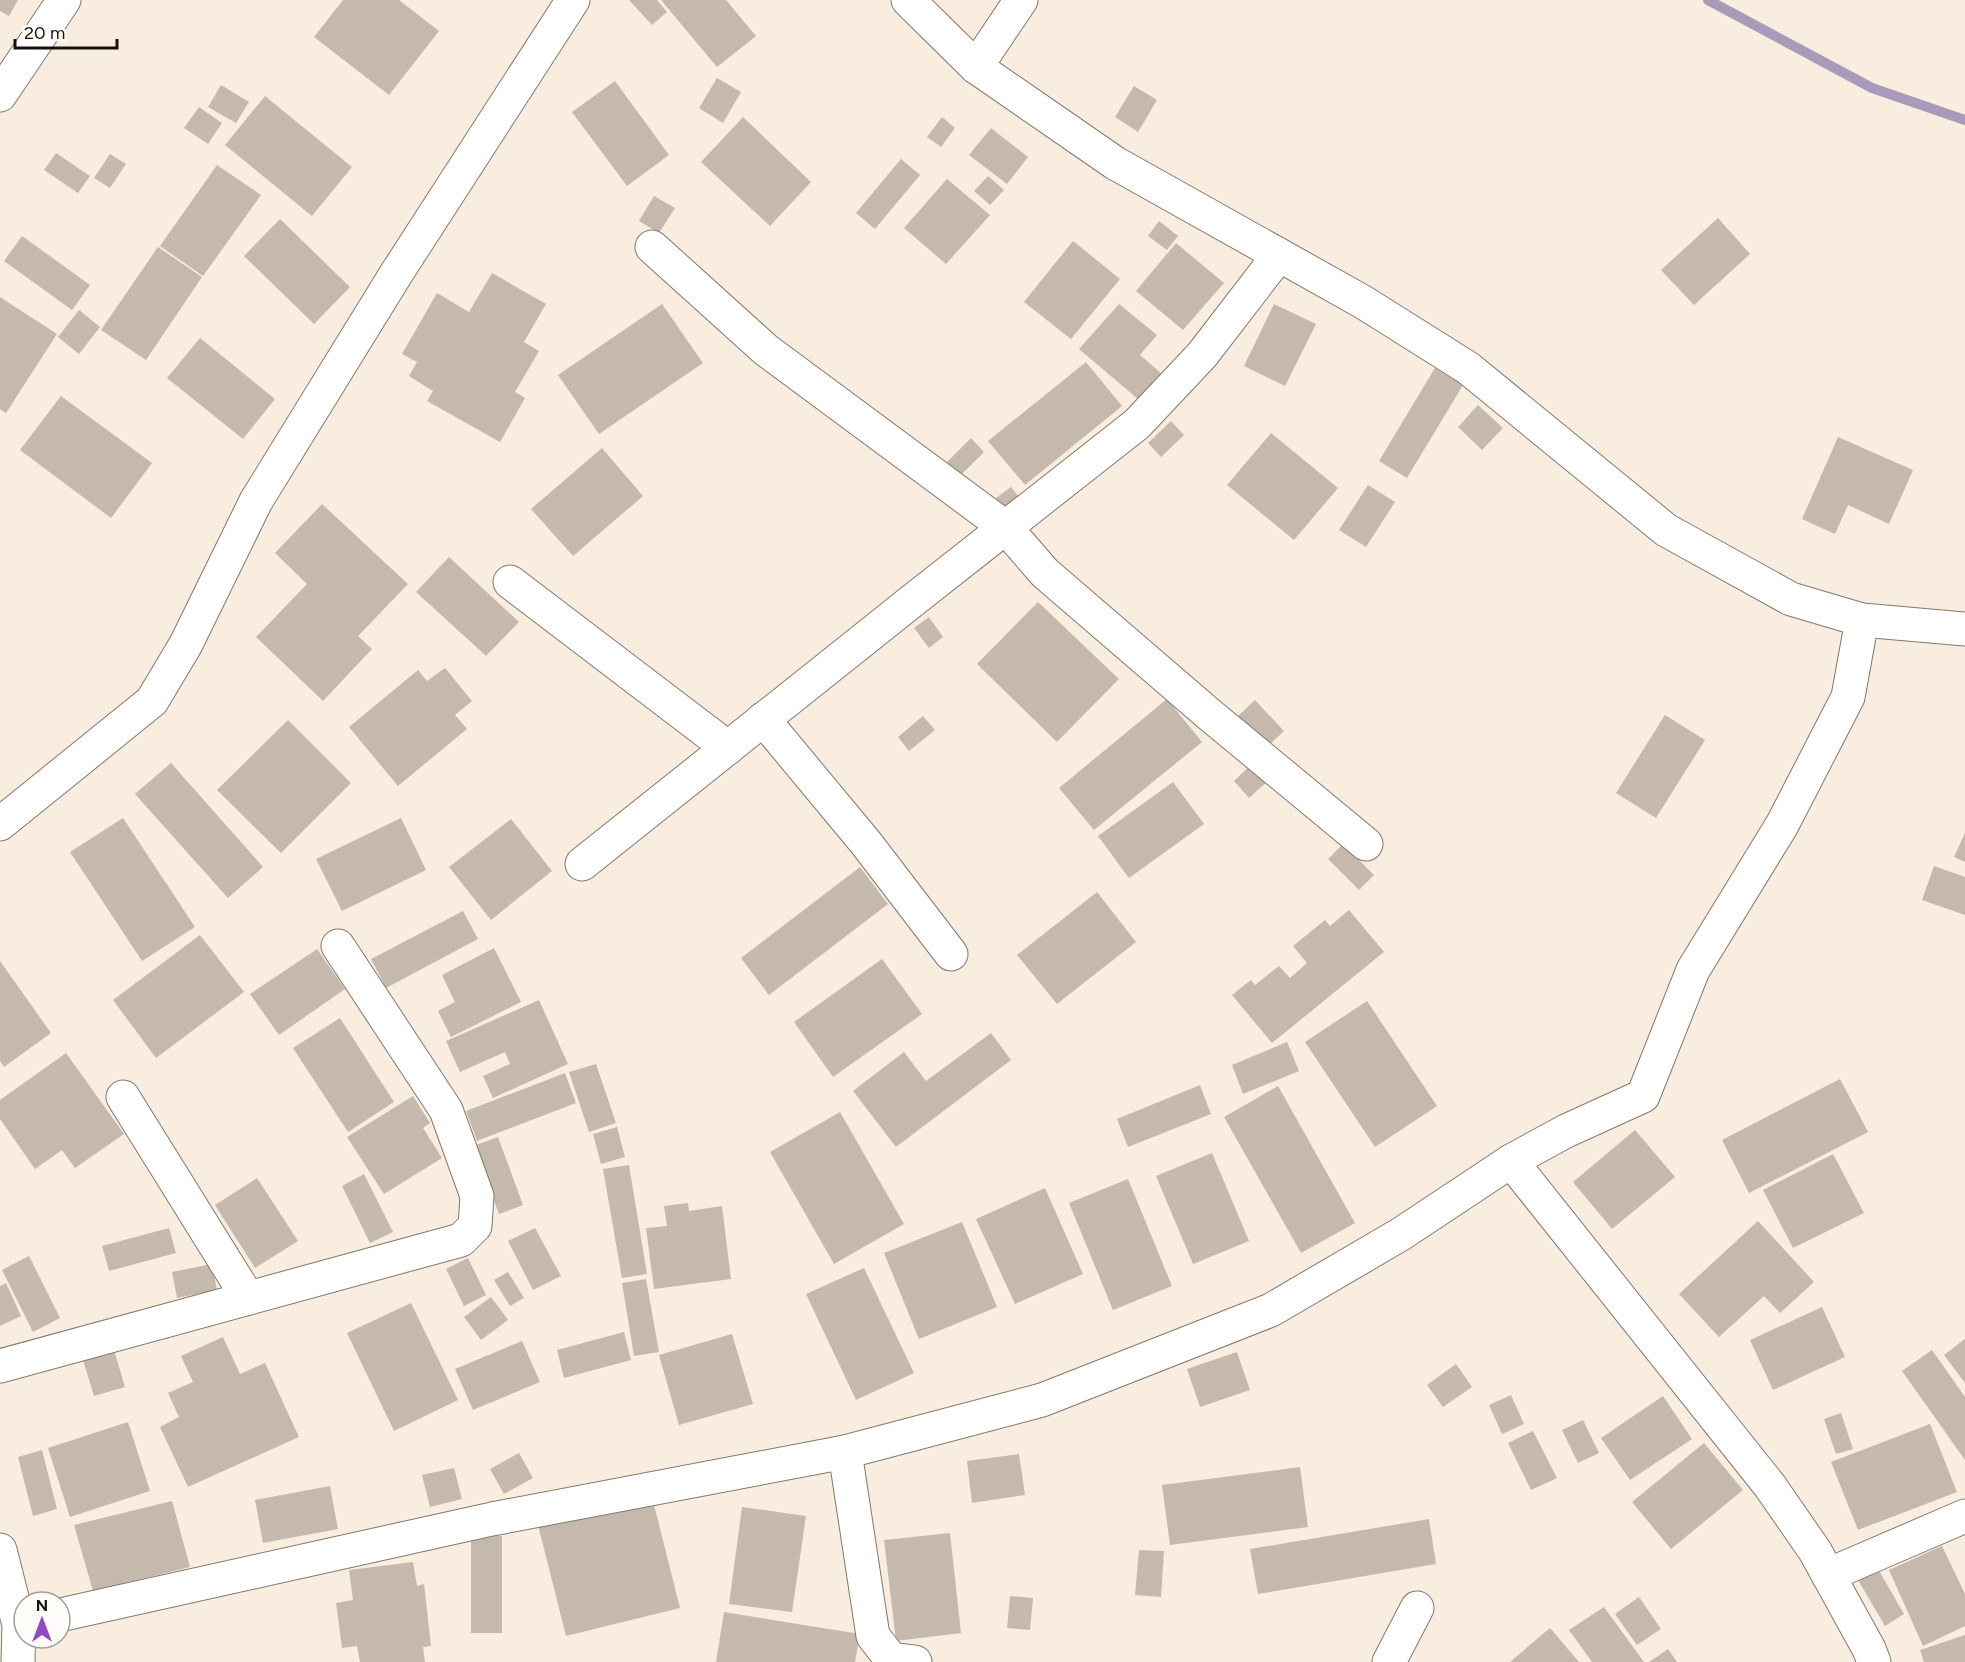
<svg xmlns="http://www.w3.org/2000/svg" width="1965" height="1662" viewBox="0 0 1965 1662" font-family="Figtree,sans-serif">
  <rect width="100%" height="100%" fill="#f9eddf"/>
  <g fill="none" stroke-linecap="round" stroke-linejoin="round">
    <path stroke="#aa9ab9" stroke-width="10" d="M1708 0 1872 88 1965 120"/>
  </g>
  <g fill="#c4b9ac">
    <path d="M0 0H18L9 16 0 11Z"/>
    <path d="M343 0H399L439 31 389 95 314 37Z"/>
    <path d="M629 0H657L667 12 652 25Z"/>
    <path d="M661 0H726L756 36 717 67Z"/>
    <path d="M717 78 741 92 723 123 699 108Z"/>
    <path d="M615 81 669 155 627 186 572 112Z"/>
    <path d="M221 85 249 102 236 123 208 107Z"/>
    <path d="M1134 86 1157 100 1138 132 1115 117Z"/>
    <path d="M265 96 352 167 312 216 225 145Z"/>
    <path d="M199 107 222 123 208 144 184 128Z"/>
    <path d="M743 117 811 182 770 226 701 162Z"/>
    <path d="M942 117 955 128 941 147 927 137Z"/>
    <path d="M991 128 1028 157 1007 184 969 155Z"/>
    <path d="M56 153 90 176 78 193 44 170Z"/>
    <path d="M110 154 126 164 110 188 94 178Z"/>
    <path d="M901 159 920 175 875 229 856 213Z"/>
    <path d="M217 165 261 195 203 276 160 246Z"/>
    <path d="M988 176 1004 190 990 205 974 191Z"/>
    <path d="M947 179 990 215 946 264 904 228Z"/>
    <path d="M654 196 675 208 659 233 639 221Z"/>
    <path d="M1718 218 1750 254 1694 305 1661 270Z"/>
    <path d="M280 219 350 287 314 324 244 256Z"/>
    <path d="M1159 221 1178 236 1167 250 1148 236Z"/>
    <path d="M22 236 90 285 72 310 4 261Z"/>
    <path d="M1073 241 1120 279 1071 339 1024 302Z"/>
    <path d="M1176 243 1224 283 1183 330 1136 291Z"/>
    <path d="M158 247 202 277 146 360 101 330Z"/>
    <path d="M492 273 546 304 524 342 539 351 515 392 525 398 500 442 427 401 433 391 409 376 417 362 402 354 437 293 469 312Z"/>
    <path d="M0 297 57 334 6 413 0 409Z"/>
    <path d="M662 304 703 363 599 434 558 375Z"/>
    <path d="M1119 304 1157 335 1140 355 1161 373 1139 400 1079 349Z"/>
    <path d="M1274 304 1316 324 1285 386 1244 366Z"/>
    <path d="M79 310 100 327 79 354 58 337Z"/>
    <path d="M200 338 275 399 243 439 167 378Z"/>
    <path d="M1086 362 1122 406 1025 485 988 441Z"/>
    <path d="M1435 368 1463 385 1407 478 1379 461Z"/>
    <path d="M61 396 152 463 111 518 20 450Z"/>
    <path d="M1478 405 1503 428 1482 450 1458 427Z"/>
    <path d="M1171 421 1184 435 1161 457 1148 443Z"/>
    <path d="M1271 433 1338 488 1294 540 1227 485Z"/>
    <path d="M1838 437 1913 470 1889 524 1848 505 1835 534 1802 519Z"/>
    <path d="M971 438 984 452 960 476 947 462Z"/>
    <path d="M602 448 643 496 573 556 531 509Z"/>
    <path d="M1368 485 1395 502 1366 547 1339 530Z"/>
    <path d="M1011 487 1024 503 1009 515 996 498Z"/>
    <path d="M322 504 408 584 358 636 372 649 323 701 256 637 307 584 275 553Z"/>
    <path d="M449 557 519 622 486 656 416 592Z"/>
    <path d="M1038 602 1119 679 1057 742 977 664Z"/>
    <path d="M929 617 943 637 929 648 914 628Z"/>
    <path d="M445 668 472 701 455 715 467 729 398 786 349 727 418 670 427 681Z"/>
    <path d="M1167 699 1202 742 1094 830 1059 788Z"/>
    <path d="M1255 700 1284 731 1266 748 1237 717Z"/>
    <path d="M1665 715 1705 740 1656 818 1616 793Z"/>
    <path d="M923 716 935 730 909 751 898 737Z"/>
    <path d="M288 720 351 783 281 853 217 790Z"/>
    <path d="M171 763 263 867 228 898 135 794Z"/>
    <path d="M1253 763 1269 780 1249 798 1234 781Z"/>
    <path d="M1173 782 1204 824 1129 878 1098 836Z"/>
    <path d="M123 818 195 927 142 961 70 852Z"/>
    <path d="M401 818 426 870 342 911 316 859Z"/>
    <path d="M511 819 552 871 491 920 449 867Z"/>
    <path d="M1965 833V862L1954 857Z"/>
    <path d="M1343 844 1374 875 1359 890 1328 859Z"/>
    <path d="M1934 866 1965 877V915L1922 900Z"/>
    <path d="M860 867 888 904 769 995 741 958Z"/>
    <path d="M1097 892 1136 942 1057 1004 1017 955Z"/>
    <path d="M1349 910 1384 952 1272 1043 1232 995 1251 980 1255 985 1279 966 1290 978 1307 963 1293 946 1325 920 1330 926Z"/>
    <path d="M463 911 478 939 386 988 371 959Z"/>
    <path d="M200 935 244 992 156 1058 113 1000Z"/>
    <path d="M494 948 521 1002 451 1037 438 1011 455 1002 442 975Z"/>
    <path d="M317 949 345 989 279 1035 250 994Z"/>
    <path d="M882 959 922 1014 833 1077 794 1022Z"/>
    <path d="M0 961 51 1033 4 1067 0 1061Z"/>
    <path d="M539 1000 568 1064 493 1098 483 1076 510 1064 505 1052 460 1072 446 1041Z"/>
    <path d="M1367 1001 1437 1106 1375 1147 1305 1042Z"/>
    <path d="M340 1018 394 1102 348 1132 293 1048Z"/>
    <path d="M991 1033 1011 1060 896 1147 853 1091 904 1052 926 1081Z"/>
    <path d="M1287 1042 1299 1071 1243 1094 1232 1065Z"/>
    <path d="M66 1053 124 1134 75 1168 62 1150 35 1169 0 1119V1100Z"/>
    <path d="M596 1064 616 1123 589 1132 569 1072Z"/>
    <path d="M565 1073 576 1103 477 1141 466 1111Z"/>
    <path d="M1840 1079 1868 1132 1749 1193 1722 1140Z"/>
    <path d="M1200 1085 1211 1114 1128 1147 1117 1119Z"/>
    <path d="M1278 1086 1355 1223 1301 1253 1224 1117Z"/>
    <path d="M413 1096 430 1123 423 1128 442 1158 384 1194 347 1137Z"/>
    <path d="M840 1112 904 1224 834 1264 770 1152Z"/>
    <path d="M617 1127 625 1157 601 1164 593 1134Z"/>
    <path d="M1635 1130 1675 1177 1612 1229 1573 1182Z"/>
    <path d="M498 1137 523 1205 499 1214 473 1146Z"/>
    <path d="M1212 1153 1249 1241 1193 1264 1156 1176Z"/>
    <path d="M1833 1154 1864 1213 1793 1248 1763 1190Z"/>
    <path d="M629 1165 647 1274 622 1278 603 1169Z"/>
    <path d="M364 1174 393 1232 370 1243 342 1186Z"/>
    <path d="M257 1178 298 1241 255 1268 215 1205Z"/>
    <path d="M1128 1179 1172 1286 1113 1310 1069 1203Z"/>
    <path d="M1045 1188 1083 1274 1015 1304 976 1219Z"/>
    <path d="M688 1203 689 1211 722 1206 731 1279 654 1289 646 1228 667 1226 664 1206Z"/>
    <path d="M1758 1221 1814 1282 1780 1313 1764 1296 1719 1337 1679 1294Z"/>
    <path d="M962 1222 997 1307 919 1339 884 1253Z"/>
    <path d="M169 1228 176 1253 109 1271 102 1246Z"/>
    <path d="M535 1228 561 1276 533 1290 508 1241Z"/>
    <path d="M29 1256 60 1318 33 1332 2 1270Z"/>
    <path d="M468 1258 486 1295 464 1306 446 1269Z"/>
    <path d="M212 1264 217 1290 177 1298 172 1272Z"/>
    <path d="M864 1268 914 1373 856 1400 806 1294Z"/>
    <path d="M508 1272 524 1298 510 1306 494 1280Z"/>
    <path d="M646 1279 659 1352 634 1356 622 1283Z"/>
    <path d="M6 1283 21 1316 0 1326V1286Z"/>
    <path d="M491 1297 508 1320 481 1340 464 1317Z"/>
    <path d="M411 1303 458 1400 394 1431 347 1333Z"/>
    <path d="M1822 1307 1845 1357 1773 1390 1750 1340Z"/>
    <path d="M624 1332 631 1360 564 1378 557 1350Z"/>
    <path d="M732 1334 753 1404 679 1425 659 1355Z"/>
    <path d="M223 1337 240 1374 265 1363 299 1437 188 1487 160 1427 179 1417 168 1393 193 1382 181 1356Z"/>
    <path d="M1965 1339V1383L1944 1355Z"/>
    <path d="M522 1341 540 1382 473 1410 455 1369Z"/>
    <path d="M114 1350 125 1387 94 1396 83 1360Z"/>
    <path d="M1932 1350 1965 1397V1460L1902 1371Z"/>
    <path d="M1237 1352 1250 1390 1200 1407 1187 1369Z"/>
    <path d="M1456 1364 1472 1387 1443 1407 1427 1385Z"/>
    <path d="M1511 1395 1524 1424 1502 1434 1489 1405Z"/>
    <path d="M1663 1396 1692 1439 1630 1480 1601 1438Z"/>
    <path d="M1841 1413 1853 1449 1836 1454 1824 1419Z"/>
    <path d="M1583 1420 1599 1453 1578 1463 1562 1430Z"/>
    <path d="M128 1422 150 1491 70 1517 48 1448Z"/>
    <path d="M1930 1424 1957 1492 1858 1530 1831 1462Z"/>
    <path d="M1533 1431 1557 1478 1531 1490 1508 1443Z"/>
    <path d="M1704 1443 1743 1490 1671 1549 1632 1502Z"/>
    <path d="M42 1450 57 1509 33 1516 18 1457Z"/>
    <path d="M519 1453 533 1478 504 1494 490 1469Z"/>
    <path d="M1019 1454 1025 1495 972 1503 967 1461Z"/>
    <path d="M1300 1467 1308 1527 1170 1545 1162 1485Z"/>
    <path d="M454 1468 462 1499 430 1507 422 1475Z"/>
    <path d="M330 1486 338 1529 263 1543 255 1500Z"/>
    <path d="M652 1497 680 1608 566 1636 538 1525Z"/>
    <path d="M172 1501 190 1567 93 1591 74 1525Z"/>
    <path d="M742 1507 806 1516 792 1612 729 1604Z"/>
    <path d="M1429 1519 1436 1564 1258 1594 1250 1549Z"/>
    <path d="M950 1533 961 1633 896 1641 884 1540Z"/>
    <rect x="471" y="1536" width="31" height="97"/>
    <path d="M1942 1546 1965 1594V1626L1923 1646 1889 1570Z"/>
    <path d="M1139 1550 1164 1551 1161 1597 1135 1595Z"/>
    <path d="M413 1562 417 1586 424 1584 431 1646 423 1647 425 1662H360L357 1646 342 1648 336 1603 353 1600 349 1570Z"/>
    <path d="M1878 1569 1904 1614 1885 1626 1858 1580Z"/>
    <path d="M1010 1596 1033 1598 1030 1630 1007 1628Z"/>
    <path d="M1639 1597 1661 1629 1637 1645 1615 1614Z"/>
    <path d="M1604 1607 1644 1662H1592L1569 1630Z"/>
    <path d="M724 1612 860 1634 855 1662H716Z"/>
    <path d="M1550 1628 1579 1662H1510Z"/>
    <path d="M1965 1635V1662H1924L1920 1650Z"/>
    <path d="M1668 1649 1677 1662H1649Z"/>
  </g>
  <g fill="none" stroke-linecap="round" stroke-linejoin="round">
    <defs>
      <g id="street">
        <path d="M908 0 976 67 1115 163 1363 302 1468 368 1666 530 1791 599 1862 620 1965 629"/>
        <path d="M976 67 1021 0"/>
        <path d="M0 95 64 0"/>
        <path d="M652 247 766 350 1005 527 1045 573 1210 715 1366 844"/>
        <path d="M510 582 728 748"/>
        <path d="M763 719 866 843 951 954"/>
        <path d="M0 824 152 701 186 644 256 501 396 274 573 0"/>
        <path d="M582 864 912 601 1137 424 1202 355 1279 255"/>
        <path d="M123 1097 248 1298"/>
        <path d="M1511 1161 1770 1486 1815 1551 1869 1649 1874 1662"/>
        <path d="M0 1366 461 1240 475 1226 477 1196 446 1110 338 946"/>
        <path d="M845 1452 873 1636 891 1659 915 1662"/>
        <path d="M0 1550 19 1625 18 1662"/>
        <path d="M1828 1575 1965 1516"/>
        <path d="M60 1615 492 1519 845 1452 1042 1400 1271 1310 1401 1234 1511 1161 1566 1131 1643 1096 1693 970 1782 825 1848 697 1862 620"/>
        <path d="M1389 1662 1417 1608"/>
      </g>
    </defs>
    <use href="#street" stroke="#82786c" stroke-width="35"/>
    <use href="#street" stroke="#fff" stroke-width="33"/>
  </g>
  <g transform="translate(42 1620)"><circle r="28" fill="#fefcf9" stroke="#a19e9b" stroke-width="1.5"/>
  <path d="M0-4.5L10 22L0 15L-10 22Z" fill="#904bbf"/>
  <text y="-9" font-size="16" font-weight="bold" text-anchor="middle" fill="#16120d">N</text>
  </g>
  <path d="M15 39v9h102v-9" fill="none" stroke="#16120d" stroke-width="3"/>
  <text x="24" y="39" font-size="18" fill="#16120d" stroke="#fefcf9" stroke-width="4.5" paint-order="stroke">20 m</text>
</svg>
